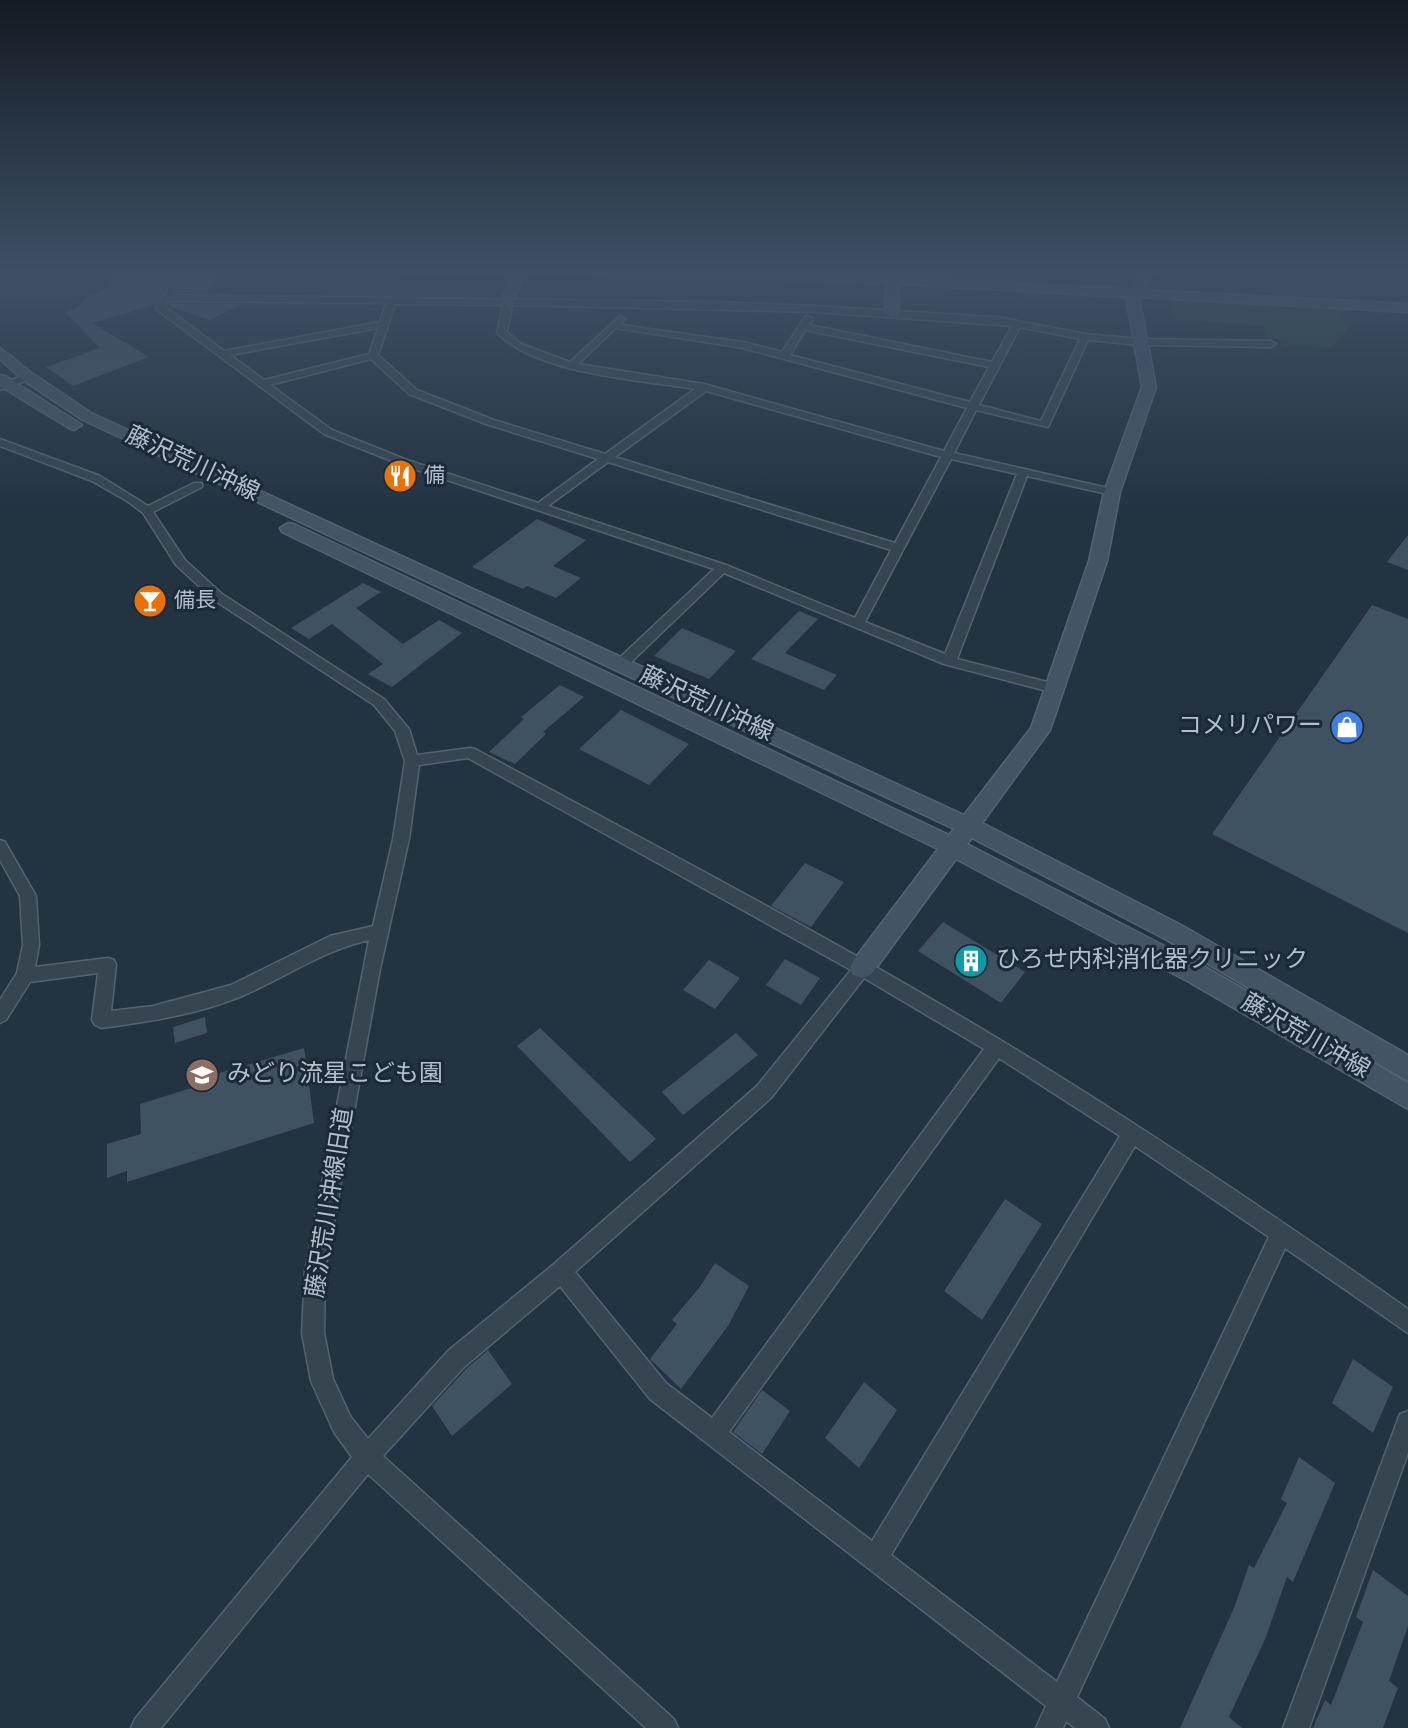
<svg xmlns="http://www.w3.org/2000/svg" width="1408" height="1728" viewBox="0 0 1408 1728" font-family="Overpass,'Noto Sans JP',sans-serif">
  <rect width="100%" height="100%" fill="#233342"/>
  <path fill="#254243" d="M1174 299 1337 308 1349 327 1332 348 1283 346 1279 340 1267 337 1264 326 1172 319Z"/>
  <g fill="#3f5261">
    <path d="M115 275 175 276 153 305 92 323 149 357 73 386 46 367 100 348 67 314 70 309 73 311 89 294H98Z"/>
    <path d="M190 276H218L206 293 178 292Z"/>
    <path d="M170 304H242L210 320 168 306Z"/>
    <path d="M537 519 586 540 553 566 581 578 556 598 527 586 523 589 472 567Z"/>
    <path d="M1408 535V570L1387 562Z"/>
    <path d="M363 583 381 592 356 608 403 644 439 620 462 633 392 687 368 674 383 664 332 624 309 639 291 628Z"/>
    <path d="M1372 605 1408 619V933L1212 834Z"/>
    <path d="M799 611 818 619 785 653 837 675 824 690 751 659Z"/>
    <path d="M682 628 736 651 709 679 654 656Z"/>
    <path d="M560 685 584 697 543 732 546 734 515 764 489 752 524 719 521 717Z"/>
    <path d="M621 710 689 744 649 785 579 749Z"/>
    <path d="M805 863 844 882 811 927 771 906Z"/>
    <path d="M943 922 1025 972 1001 1003 918 951Z"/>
    <path d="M785 959 820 978 801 1005 766 985Z"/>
    <path d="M709 960 740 978 715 1009 683 990Z"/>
    <path d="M205 1017 207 1033 175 1043 173 1027Z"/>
    <path d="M540 1028 656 1139 630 1162 517 1046Z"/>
    <path d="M736 1033 758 1055 683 1115 662 1092Z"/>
    <path d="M304 1048 314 1123 127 1182V1171L107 1178V1144L141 1134 140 1104 217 1080 216 1074Z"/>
    <path d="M1005 1199 1042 1224 982 1320 944 1291Z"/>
    <path d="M715 1263 749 1286 728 1326 681 1389 650 1359 677 1324 672 1320 699 1288Z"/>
    <path d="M488 1350 512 1384 452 1436 432 1406 466 1369Z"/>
    <path d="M1353 1359 1393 1387 1373 1433 1332 1403Z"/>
    <path d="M864 1382 897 1410 859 1468 825 1438Z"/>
    <path d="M762 1390 790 1411 762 1454 733 1432Z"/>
    <path d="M1299 1457 1335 1483 1293 1582 1287 1577 1266 1637 1229 1717 1242 1728H1180L1234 1608 1249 1565 1254 1568 1287 1503 1281 1499Z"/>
    <path d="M1373 1570 1408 1596V1626L1389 1681 1398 1688 1383 1728H1313L1325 1700 1331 1705 1363 1622 1356 1617Z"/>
  </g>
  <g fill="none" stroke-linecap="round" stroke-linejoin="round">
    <defs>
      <g id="street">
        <path d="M182 271H191L173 295 711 302 814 306 997 317 1085 334 1140 339 1271 341 1276 344 1271 347 1140 345 1088 340 1048 427 976 410 954 453 1112 489 1118 492 1112 495 1027 476 957 659 1059 685 1061 688 1059 691 1054 693 944 664 724 573 625 668 620 669 613 665 615 662 714 569 399 464 324 434 156 309V305ZM169 301 386 303 380 322 224 351 164 306ZM395 304 503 305 497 333C537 374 640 380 695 389L605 454 494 420 417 390 378 355ZM512 305 814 312 1012 326 992 362 809 325 813 319 808 316 805 317 782 352 743 342 635 327 620 324 625 319 620 316 570 362 521 344 507 332ZM1020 327 1080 339 1041 421 979 405ZM378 328 369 354 264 380 230 355ZM616 328 743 348 967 408 944 451 704 384 578 364ZM805 330 989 367 970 402 790 355ZM371 359 409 394 486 424 598 459 538 503 407 460 332 430 270 385ZM706 391 941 457 895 543 615 457ZM951 459 1017 474 945 654 865 622ZM608 462 891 550 855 618 726 565 548 506Z"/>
        <path d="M1146 271H1155L1135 295H1129V291Z"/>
        <path d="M28 374 33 377 31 379 0 390V384Z"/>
        <path d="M0 439 100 476 148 506 194 483H202V487L153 512 185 560 222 594 384 699 409 729 417 755 470 748 475 749C652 844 830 937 1002 1041 1141 1125 1275 1216 1408 1309V1333L1285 1248 1077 1697 1105 1719 1109 1728H1075L1066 1721 1063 1728H1036L1046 1706 650 1399 560 1286 464 1367 383 1456 674 1719 678 1728H646L368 1474 161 1728H131L135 1719 352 1457 334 1432 311 1381 302 1333 305 1271 369 940C322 951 286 977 242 996 199 1014 147 1022 101 1028L95 1025 92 1020 98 973 30 982 6 1020 0 1023V1000L17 973 23 945 20 896 0 860V840L5 842 36 896 39 945 35 967 108 958 114 960 116 965 111 1011 153 1006 231 985 330 936 373 926 393 839 405 761 395 731 374 705 214 600 176 565 143 513 127 501 92 481 0 446ZM468 758 851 970 757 1086 554 1264 448 1351 368 1439 350 1416 333 1379 324 1333 325 1271 380 969 409 839 419 765ZM864 978 984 1049 712 1418 666 1383 575 1272 771 1098ZM999 1058 1120 1136 872 1541 729 1432ZM1135 1146 1269 1237 1057 1682 891 1555Z"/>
        <path d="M1408 1411V1453L1309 1728H1283L1397 1422 1400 1414Z"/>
      </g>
      <g id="secondary">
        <path d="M398 271H792L888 276 890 271H902L900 277 1408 304V312L1139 297 1156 387 1120 492 1107 561 1050 730 982 823 1181 925 1408 1055V1081L1165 939 972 838 967 844 1207 968 1408 1083V1109L1189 982 956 859 871 975 862 978 853 975 850 968 853 961 938 849 282 532 280 528 288 523 294 524 949 835 954 829 81 419 23 380 0 359V348L33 374 91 413 964 815 1031 728 1089 561 1104 492 1142 387 1126 297 898 284 899 314 892 318 885 314 886 284 754 277 522 275 514 304 508 308 502 304 510 275H404Z"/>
        <path d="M0 375 5 376 82 425 74 430 69 428 0 386Z"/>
      </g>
    </defs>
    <use href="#street" stroke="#55626f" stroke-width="3"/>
    <use href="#secondary" stroke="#55626f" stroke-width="3"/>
    <use href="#street" fill="#374551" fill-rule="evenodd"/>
    <use href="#secondary" fill="#455465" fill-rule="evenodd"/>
  </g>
  <linearGradient id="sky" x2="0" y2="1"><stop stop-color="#131c24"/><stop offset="0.53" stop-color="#3f5065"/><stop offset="1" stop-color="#3f5065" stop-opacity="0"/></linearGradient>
  <rect width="1408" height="513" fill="url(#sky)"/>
  <defs>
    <symbol id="restaurant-disc" viewBox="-11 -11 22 22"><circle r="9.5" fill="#e8710a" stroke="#1c2a37"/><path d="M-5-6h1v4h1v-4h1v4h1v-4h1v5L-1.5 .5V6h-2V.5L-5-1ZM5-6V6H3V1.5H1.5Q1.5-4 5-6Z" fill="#fff"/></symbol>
    <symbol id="bar-disc" viewBox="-11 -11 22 22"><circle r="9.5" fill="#e8710a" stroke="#1c2a37"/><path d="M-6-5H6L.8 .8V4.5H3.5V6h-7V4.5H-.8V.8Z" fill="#fff"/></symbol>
    <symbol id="shop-disc" viewBox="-11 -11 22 22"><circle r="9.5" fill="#3f7fe0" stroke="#1c2a37"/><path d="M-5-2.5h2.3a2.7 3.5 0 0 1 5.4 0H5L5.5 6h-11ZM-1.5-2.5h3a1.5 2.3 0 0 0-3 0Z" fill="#fff"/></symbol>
    <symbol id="building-disc" viewBox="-11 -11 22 22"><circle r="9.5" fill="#0f9aa8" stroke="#1c2a37"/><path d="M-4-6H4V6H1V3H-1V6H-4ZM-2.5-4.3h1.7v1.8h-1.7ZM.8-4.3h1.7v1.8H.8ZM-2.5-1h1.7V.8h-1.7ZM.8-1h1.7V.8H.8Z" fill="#fff"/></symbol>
    <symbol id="school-disc" viewBox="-11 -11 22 22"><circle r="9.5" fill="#8d6e63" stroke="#1c2a37"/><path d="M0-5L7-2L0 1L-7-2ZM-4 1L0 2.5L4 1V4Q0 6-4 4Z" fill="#fff"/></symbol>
  </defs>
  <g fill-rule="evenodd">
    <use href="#restaurant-disc" x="381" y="457" width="38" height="38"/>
    <use href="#bar-disc" x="131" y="582" width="38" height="38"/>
    <use href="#shop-disc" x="1328" y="708" width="38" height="38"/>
    <use href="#building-disc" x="952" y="942" width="38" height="38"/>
    <use href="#school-disc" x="183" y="1056" width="38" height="38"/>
  </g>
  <g text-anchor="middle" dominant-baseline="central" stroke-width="6" stroke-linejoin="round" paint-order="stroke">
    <g font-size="21" fill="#b4bfcc" stroke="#1c2a37" text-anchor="start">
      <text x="424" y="476">備</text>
      <text x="174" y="601">備長</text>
    </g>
    <g font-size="24" fill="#b4bfcc" stroke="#1c2a37">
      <text transform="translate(192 465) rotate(25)">藤沢荒川沖線</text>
      <text transform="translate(706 705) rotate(25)">藤沢荒川沖線</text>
      <text transform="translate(1305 1037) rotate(30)">藤沢荒川沖線</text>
      <text transform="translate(331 1203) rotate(-81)">藤沢荒川沖線旧道</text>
    </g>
    <g font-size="24" fill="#b4bfcc" stroke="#1c2a37" text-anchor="start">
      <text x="1322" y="727" text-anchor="end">コメリパワー</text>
      <text x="996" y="961">ひろせ内科消化器クリニック</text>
      <text x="227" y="1075">みどり流星こども園</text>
    </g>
  </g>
</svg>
